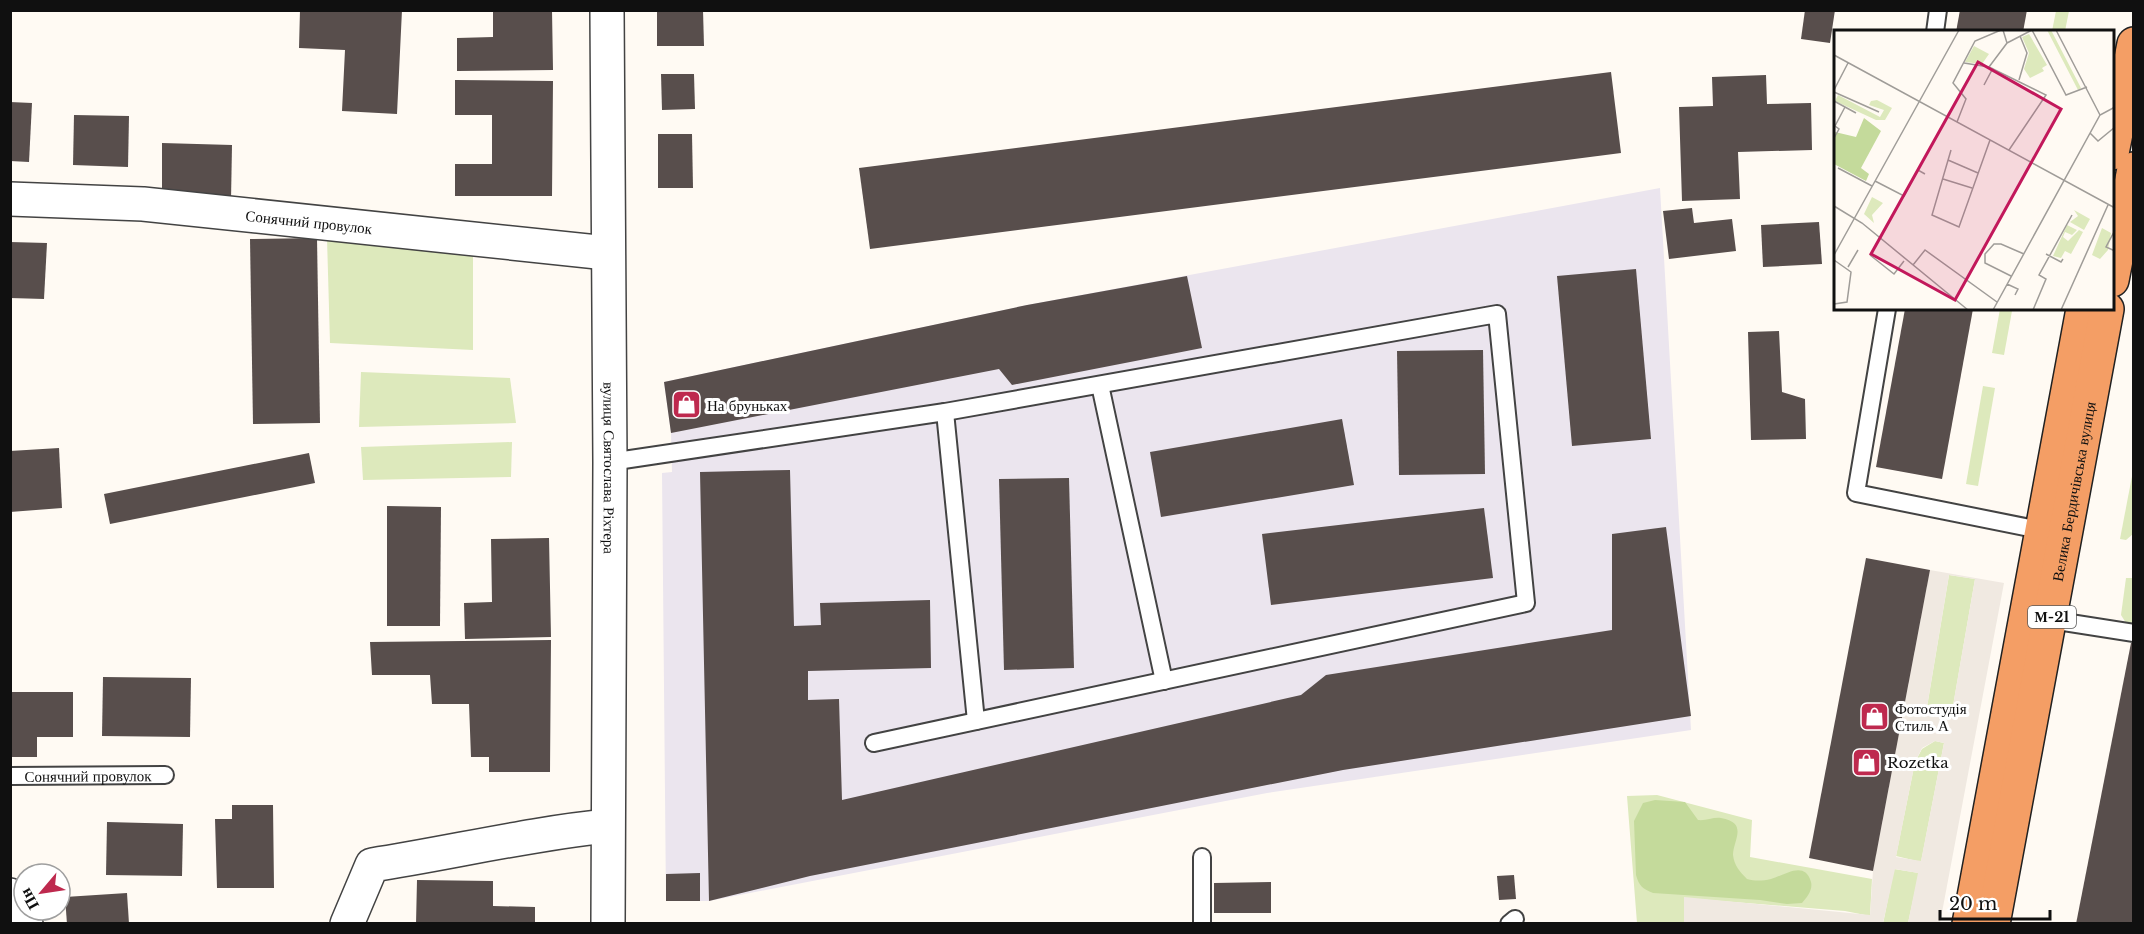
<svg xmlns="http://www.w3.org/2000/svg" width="2144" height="934" viewBox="0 0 2144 934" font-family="'Libre Baskerville',serif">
  <rect width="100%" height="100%" fill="#fffaf3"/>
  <path fill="#ebe5ee" d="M1660 188 1691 730 1267 793 709 901H666L662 473 672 472 671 433 664 382 1027 305Z"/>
  <g fill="#dde9bc">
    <path d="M2056 11H2069L2065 31H2052Z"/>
    <path d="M327 238 473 251V350L330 343Z"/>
    <path d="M2000 309 2012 311 2004 355 1992 353Z"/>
    <path d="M361 372 510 378 516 423 359 427Z"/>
    <path d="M1983 386 1995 388 1978 486 1966 484Z"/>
    <path d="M512 442 511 477 363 480 361 447Z"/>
    <path d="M2133 471V534L2126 540 2120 539Z"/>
    <path d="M1949 575 1975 579 1952 712 1927 707Z"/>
    <path d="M2126 578H2133V624L2126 623 2121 615Z"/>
    <path d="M1935 741 1944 743 1921 862 1896 856 1915 762 1922 749Z"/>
    <path d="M1657 795 1752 820 1750 857 1872 879 1870 916 1845 911 1684 898V923H1637L1627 796Z"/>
    <path d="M1894 869 1919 873 1908 923 1883 924Z"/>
  </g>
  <path fill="#c4da9b" d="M1655 800 1685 802 1698 820C1706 821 1713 817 1721 818 1749 823 1733 840 1733 855 1734 865 1740 872 1747 879 1755 881 1762 881 1771 879 1783 876 1805 859 1811 882 1813 890 1807 897 1802 903L1787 904 1760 900 1653 893C1643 889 1639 886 1636 875L1634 821 1643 803Z"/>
  <path fill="#f0e9e1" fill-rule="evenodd" d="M1930 570 2004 583 1940 923H1908L1918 873 1895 869 1883 923H1684V897L1870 915 1873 871ZM1949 575 1975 579 1952 711 1927 707ZM1935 741 1944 743 1921 861 1896 857 1915 762 1922 748Z"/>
  <g fill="#584e4c">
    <path d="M300 10H402L397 114 342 111 345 50 299 48Z"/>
    <path d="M493 10H552L553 70 457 71V38L493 37Z"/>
    <path d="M657 10H703L704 46H657Z"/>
    <path d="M1805 10H1835L1830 43 1801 39Z"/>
    <path d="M1960 10H2027L2023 32H1956Z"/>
    <path d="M1611 72 1621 153 870 249 859 168Z"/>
    <path d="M661 74H694L695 109 662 110Z"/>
    <path d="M1766 75 1767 104 1811 103 1812 150 1738 152 1740 199 1682 201 1679 107 1713 106 1712 77Z"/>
    <path d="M455 80 553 81 552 196H455V164H492V115H455Z"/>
    <path d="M10 102 32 103 29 162 10 161Z"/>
    <path d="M74 115 129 116 128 167 73 165Z"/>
    <path d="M658 134H692L693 188H658Z"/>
    <path d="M162 143 232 145 231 200 162 199Z"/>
    <path d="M1692 208 1694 223 1732 219 1736 251 1669 259 1663 211Z"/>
    <path d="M1819 222 1822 264 1763 267 1761 225Z"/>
    <path d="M317 238 320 423 253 424 250 239Z"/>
    <path d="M10 242 47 243 44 299 10 298Z"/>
    <path d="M1636 269 1651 439 1572 446 1557 276Z"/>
    <path d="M1187 276 1202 348 1012 385 999 369 671 433 664 382 1027 305Z"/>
    <path d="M1905 309H1973L1942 479 1876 467Z"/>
    <path d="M1779 331 1782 392 1805 399 1806 439 1751 440 1748 332Z"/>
    <path d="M1483 350 1485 474 1399 475 1397 351Z"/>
    <path d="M1342 419 1354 485 1161 517 1150 452Z"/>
    <path d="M59 448 62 508 10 512V451Z"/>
    <path d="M309 453 315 483 110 524 104 494Z"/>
    <path d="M790 470 794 626 821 625 820 603 930 600 931 668 808 671V700L839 699 842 800 1301 695 1326 675 1612 630V534L1666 527 1691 716 1343 770 810 876 709 901 700 472Z"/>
    <path d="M1069 478 1074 668 1004 670 999 479Z"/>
    <path d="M387 506 441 507 440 626H387Z"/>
    <path d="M1484 508 1493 578 1271 605 1262 534Z"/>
    <path d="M549 538 551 637 465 639 464 603 492 602 491 539Z"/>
    <path d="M1866 558 1930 570 1873 871 1809 858Z"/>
    <path d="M551 640 550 772H489V757H471L469 704H432L430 675H372L370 642Z"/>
    <path d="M2131 643H2134V924H2076Z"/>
    <path d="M103 677 191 678 190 737 102 736Z"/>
    <path d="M10 692H73V737H37V757H10Z"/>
    <path d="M232 805H273L274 888H217L215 819H232Z"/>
    <path d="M107 822 183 824 182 876 106 875Z"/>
    <path d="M700 873V901H666V874Z"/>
    <path d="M1514 875 1516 899 1499 900 1497 876Z"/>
    <path d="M417 880 493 881V906L535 907V924H416Z"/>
    <path d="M1271 882V913H1214V883Z"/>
    <path d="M127 893 129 924H67L65 897Z"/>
  </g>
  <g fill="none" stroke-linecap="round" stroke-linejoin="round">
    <defs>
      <g id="service">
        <path d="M1935 32 1938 10"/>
        <path d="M1887 309 1856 493 2040 530"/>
        <path d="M1100 385 1164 681"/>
        <path d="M945 412 976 721"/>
        <path d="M610 462 945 412 1497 314 1526 603 874 743"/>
        <path d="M2051 620 2134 633"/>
        <path id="s1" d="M10 776 165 775"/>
        <path d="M1202 857V924"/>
        <path d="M1509 924 1515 919"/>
      </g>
      <g id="minor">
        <path id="s2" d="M10 199 143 204 607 253"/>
        <path d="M10 895 26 924"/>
        <path d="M347 924 372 865C450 853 528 834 607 826"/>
      </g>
      <g id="tertiary">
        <path id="s3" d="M607 10 610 462 608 924"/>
      </g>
      <g id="trunk">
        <path d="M2112 153 2134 44"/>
        <path d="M2112 280 2134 169"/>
        <path d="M1969 924 2083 309"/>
        <path id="s4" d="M1993 924 2107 309"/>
      </g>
    </defs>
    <use href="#service" stroke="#434343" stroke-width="20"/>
    <use href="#minor" stroke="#434343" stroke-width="36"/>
    <use href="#tertiary" stroke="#434343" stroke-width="36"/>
    <use href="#trunk" stroke="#212121" stroke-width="36"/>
    <use href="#service" stroke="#fff" stroke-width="16"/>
    <use href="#minor" stroke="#fff" stroke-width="33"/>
    <use href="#tertiary" stroke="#fff" stroke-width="33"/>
    <use href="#trunk" stroke="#f49e65" stroke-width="33"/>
  </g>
  <defs>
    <symbol id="shop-square" viewBox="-11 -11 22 22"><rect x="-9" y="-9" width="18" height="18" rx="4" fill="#be294e" stroke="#fff"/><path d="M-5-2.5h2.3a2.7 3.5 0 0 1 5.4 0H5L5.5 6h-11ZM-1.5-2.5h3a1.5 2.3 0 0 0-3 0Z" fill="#fff"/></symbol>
  </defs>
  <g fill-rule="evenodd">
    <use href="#shop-square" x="670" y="388" width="33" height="33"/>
    <use href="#shop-square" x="1858" y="700" width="33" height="33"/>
    <use href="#shop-square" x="1850" y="746" width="33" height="33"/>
  </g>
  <g text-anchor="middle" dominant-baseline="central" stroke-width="6" stroke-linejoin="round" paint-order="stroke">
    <rect fill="#fff" stroke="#585858" stroke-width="1.5" x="2028" y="606" width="48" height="22" rx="4.5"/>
    <g font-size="14" font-weight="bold" fill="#101010">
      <text x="2052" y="617">М-21</text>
    </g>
    <g font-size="15" fill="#101010" stroke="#fff">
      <text stroke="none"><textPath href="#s2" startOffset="300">Сонячний провулок</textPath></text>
      <text stroke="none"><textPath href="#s3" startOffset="458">вулиця Святослава Ріхтера</textPath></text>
      <text stroke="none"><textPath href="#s4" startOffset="440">Велика Бердичівська вулиця</textPath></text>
      <text stroke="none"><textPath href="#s1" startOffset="78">Сонячний провулок</textPath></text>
    </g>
    <g font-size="15" fill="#101010" stroke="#fff" text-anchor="start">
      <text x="707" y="405">На бруньках</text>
      <text x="1895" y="708">Фотостудія<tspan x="1895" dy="17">Стиль А</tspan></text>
      <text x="1887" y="762">Rozetka</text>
    </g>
  </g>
  <g transform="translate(1834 30)">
    <rect width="280" height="280" fill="#fffaf3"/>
    <path d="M213 0H217L247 58 244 60ZM195 4 213 35 208 38 210 41 196 48 190 39 195 23 188 7ZM140 16 155 24 148 34 131 32ZM4 65 46 87 50 80 35 75 37 71 43 70 58 78 51 90H42L1 71ZM38 167 49 173 38 185 40 193 30 184ZM240 180 256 189 250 200 236 192 244 186ZM233 195 243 200 238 205 231 202 229 207 234 211 245 200 249 202 237 224 231 221 227 228 219 226ZM268 198 277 203 274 220 266 229 258 225Z" fill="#dde9bc"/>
    <path d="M30 88 47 101 27 138 35 144 32 151 0 134 1 102 22 107Z" fill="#c4da9b"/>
    <path fill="none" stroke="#9f9c98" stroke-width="1.5" d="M222 0 266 85M173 13 198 0 232 65 253 57M0 25 281 178M130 33 155 37 212 65 175 120M155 37 173 13 169 0M185 50 193 23 186 6M150 55 159 38M0 60 14 33M0 62 45 82M0 71 22 83M123 92 132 69 119 53 141 11 167 0M256 103 264 111 281 97M0 108 5 99 1 96 11 77M117 120 98 185 125 197 156 110M114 130 144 143M4 138 38 156M109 149 138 158M41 151 70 166 84 140 91 144M0 176 28 193 134 280M281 200 272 217 281 221M212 224 227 232 229 229M0 225 125 0M36 225 60 244 70 231M0 230 17 242 13 272 0 274M79 235 91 220 163 272M14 237 24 220M177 246 151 233V224L160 214H167L190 224M173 254 184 259 181 265M159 280 266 85 281 77M199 280 212 249 205 245 238 185M227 280 274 175"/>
    <path fill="#c2185b" fill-opacity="0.15" stroke="#c2185b" stroke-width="3" d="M144 32 227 79 121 270 37 224Z"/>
    <rect width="280" height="280" fill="none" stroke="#101010" stroke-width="3"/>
  </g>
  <rect width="2144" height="934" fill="none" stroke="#101010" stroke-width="24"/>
  <g transform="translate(42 892) rotate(241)"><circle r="28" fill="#ffffff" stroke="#9f9f9f" stroke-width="1.5"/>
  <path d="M0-4.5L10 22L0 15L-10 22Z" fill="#be294e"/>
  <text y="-9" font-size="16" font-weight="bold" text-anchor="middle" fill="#101010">Пн</text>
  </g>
  <path d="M1940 910v9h110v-9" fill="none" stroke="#101010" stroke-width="3"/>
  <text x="1949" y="910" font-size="18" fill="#101010" stroke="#ffffff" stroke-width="4.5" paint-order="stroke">20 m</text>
</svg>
